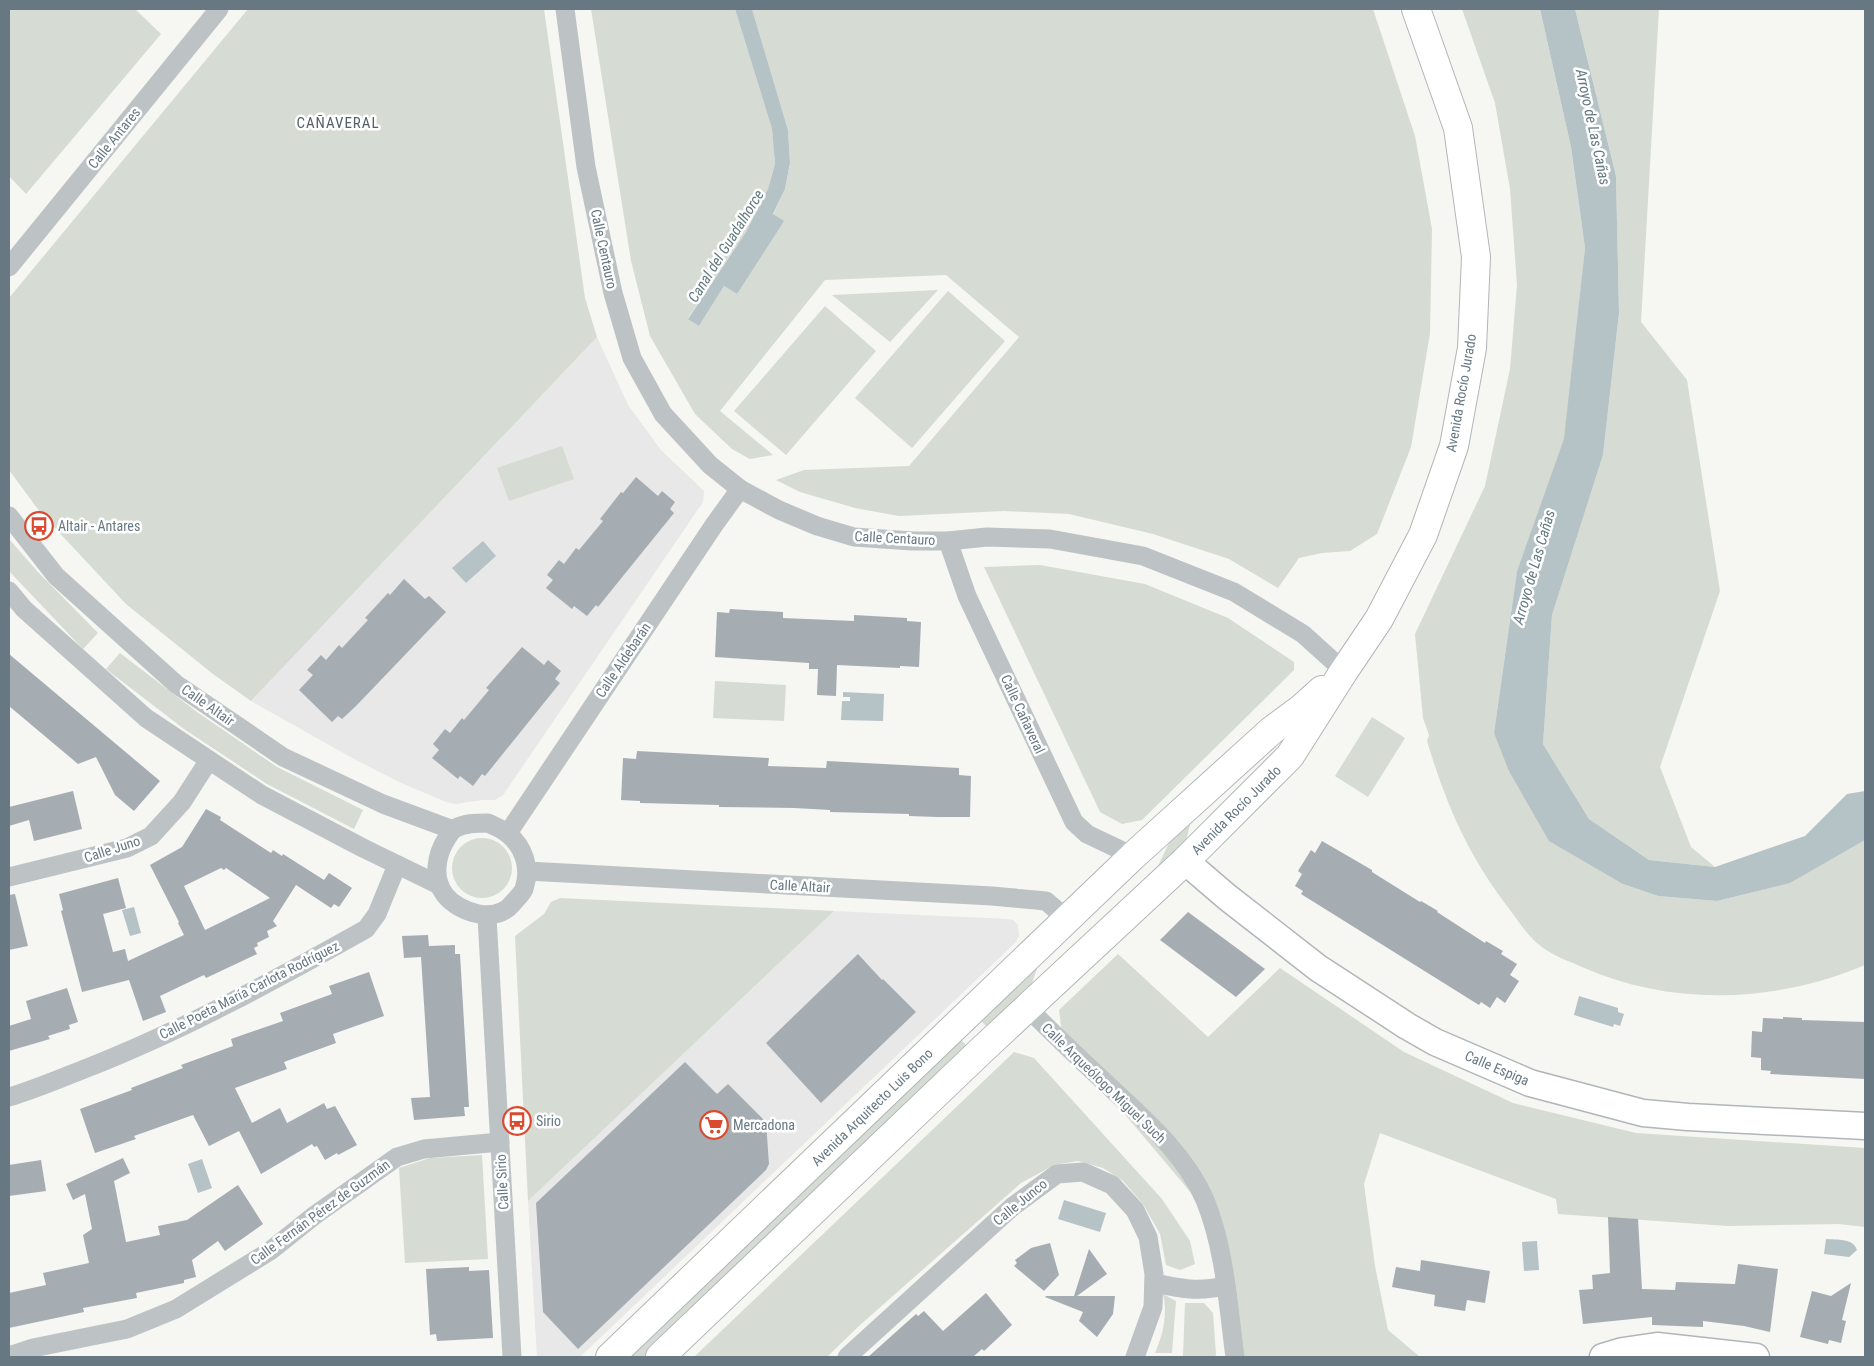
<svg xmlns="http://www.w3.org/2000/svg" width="1874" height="1366" viewBox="0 0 1874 1366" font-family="'Roboto Condensed',sans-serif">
  <rect width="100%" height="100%" fill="#f6f6f3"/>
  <g fill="#e7e8e7">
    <path d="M597 337 628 405 661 450 704 491 703 502 503 795 495 800H482L456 804 446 802 399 782 354 759 251 701Z"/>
    <path d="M834 911 1007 919 1013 920 1018 925 1019 936 1016 942 580 1357H537L528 1201Z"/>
  </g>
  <g fill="#d6dbd3">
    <path d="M9 9H135L161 34 26 194 9 176Z"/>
    <path d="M248 9H544L585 298 597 337 251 701 213 674 126 604 40 512 9 470V298Z"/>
    <path d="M591 9H735L772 129 775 164 768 189 746 232 688 318 699 326 724 286 737 294 785 189 790 163 788 130 752 9H1373L1415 136 1432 229 1430 333 1411 447 1377 534 1350 551 1322 553 1299 558 1278 588 1229 559 1153 534 1069 514 1004 511 899 516 855 508 800 492 776 480 804 470 909 466 1019 337 946 275 825 280 720 411 773 455 750 459 732 449 695 414 650 336 631 261Z"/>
    <path d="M1462 9H1540L1571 147 1585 248 1565 439 1517 571 1494 733 1623 884 1658 896 1717 901 1789 883 1865 840V965C1776 1003 1672 1007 1582 967 1569 961 1553 956 1542 947 1529 938 1519 922 1510 910 1468 855 1447 807 1427 741L1429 735 1423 718 1415 634 1485 486 1510 369 1517 285 1510 189 1495 103Z"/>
    <path d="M1575 9H1659L1641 322 1687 380 1720 591 1660 767 1691 847 1715 867 1649 860 1589 819 1543 744 1552 615 1603 455 1619 313 1616 176Z"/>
    <path d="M938 290 890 342 832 295Z"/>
    <path d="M948 291 1005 341 912 448 855 398Z"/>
    <path d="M825 306 876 351 786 455 734 411Z"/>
    <path d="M562 446 574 479 509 501 497 468Z"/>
    <path d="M9 539 37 571 98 633 83 649 9 571Z"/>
    <path d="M1040 565 1145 584 1228 618 1294 662V670L1142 820 1122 824 1100 812 984 567Z"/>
    <path d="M120 653 197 712 277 767 363 810 354 829 267 784 184 729 106 669Z"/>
    <path d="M715 681 786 685 784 721 713 718Z"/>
    <path d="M1372 717 1405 738 1368 797 1335 776Z"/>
    <path d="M1191 820 1185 846 1155 872 1172 837Z"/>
    <circle cx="482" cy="868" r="30"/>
    <path d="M560 898 834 911 528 1201 515 936 544 914 551 902Z"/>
    <path d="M1118 954 1208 1037 1280 968 1404 1052 1513 1103 1636 1133 1865 1148V1227L1839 1224 1728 1226 1558 1214 1556 1199 1380 1133 1364 1184 1375 1266 1388 1330 1420 1357H1244L1219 1226 1063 1041 1059 1010Z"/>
    <path d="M1038 966 1029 991 990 1030 981 1021Z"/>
    <path d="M960 1039 969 1048 646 1357H626Z"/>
    <path d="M1014 1052 1034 1058 1162 1199 1190 1241 1195 1264 1180 1270 1166 1265 1160 1234 1143 1204 1123 1181 1103 1168 1078 1161 1054 1165 1021 1183 860 1325 827 1357H694Z"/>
    <path d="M482 1155 488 1259 405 1263 399 1168 430 1158Z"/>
    <path d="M1163 1294 1176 1301 1172 1353H1155C1163 1335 1168 1314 1163 1294Z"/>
    <path d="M1185 1303H1204L1213 1313 1216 1355 1214 1357H1183Z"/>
  </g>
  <g fill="#b5c2c6">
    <path d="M735 9H752L788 130 790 163 785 189 773 214 784 221 737 294 724 286 699 326 688 319 746 232 768 189 775 164 772 129Z"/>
    <path d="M1540 9H1575L1616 176 1619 313 1603 455 1552 615 1543 744 1589 819 1649 860 1715 867 1805 836 1847 794 1865 791V840L1790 883 1717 901 1658 896 1623 884 1549 841 1509 771 1494 733 1517 571 1564 439 1585 248 1571 147Z"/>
    <path d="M483 541 496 556 466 583 452 568Z"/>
    <path d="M843 692 884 694 883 721 841 720 842 701H850V697H843Z"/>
    <path d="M134 907 141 933 130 936 122 910Z"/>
    <path d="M1579 996 1618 1008V1012L1624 1014 1620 1026 1614 1024 1613 1027 1574 1015Z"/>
    <path d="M202 1159 212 1188 198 1193 188 1164Z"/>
    <path d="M1064 1200 1106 1213 1100 1232 1058 1219Z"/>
    <path d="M1826 1239C1837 1240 1853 1238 1857 1250L1849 1257 1824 1254Z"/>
    <path d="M1537 1241 1539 1270 1524 1271 1522 1242Z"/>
  </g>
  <g fill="#a5adb3" fill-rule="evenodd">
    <path d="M636 477 658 496 662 491 675 502 670 509 674 513 598 607 596 605 587 616 574 606 572 609 546 588 553 580 547 575 559 560 564 564 576 548 579 550 603 521 600 519 621 492 623 493Z"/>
    <path d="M404 579 425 599 429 596 446 612 356 706 342 719 338 716 332 722 299 690 313 675 307 670 321 655 326 660 339 645 342 648 368 620 365 618 388 593 390 595Z"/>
    <path d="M730 609 783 612V618L854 621V615L907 618V621L921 622 919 667 900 666V668L837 665 836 696 817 695 818 669H809V663L715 657 717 612 729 613Z"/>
    <path d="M522 647 544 665 548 660 561 671 555 679 560 683 485 776 482 774 473 786 460 776 458 779 432 758 439 750 433 744 445 729 450 733 462 718 464 720 489 690 486 688Z"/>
    <path d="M9 654 160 781 134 811 115 795 96 757 78 764 9 706Z"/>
    <path d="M637 751 769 758 768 766 826 768 827 761 959 768V775L971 776 970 817H937L909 816V814L830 812V810L794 808 719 807V805L640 803V801L621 800 623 758 636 759Z"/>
    <path d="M73 791 82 829 34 841 29 820 9 826V807Z"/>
    <path d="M206 809 221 817 220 820 271 853 273 850 282 856 283 854 324 880 329 873 352 888 339 907 334 904 331 908 296 885 273 921 277 926 267 931 269 937 257 943 258 946 254 948 257 954 206 978 204 975 160 996 166 1012 143 1021 129 980 82 992 61 911 63 910 59 894 118 878 126 908 103 914 113 952 125 949 128 961 184 935 178 923 179 922 150 865 182 847ZM221 868 224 870 226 868 270 898 205 930 184 886Z"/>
    <path d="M1322 841 1372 870V872L1420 902 1421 901 1438 911 1437 912 1485 943 1486 941 1503 951 1501 954 1517 964 1510 975 1519 981 1505 1003 1497 997 1490 1008 1481 1002 1479 1005 1301 894 1303 891 1295 886 1302 874 1298 871 1311 850 1315 853Z"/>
    <path d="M15 894 28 946 9 950V895Z"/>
    <path d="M1188 912 1265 969 1236 997 1160 940Z"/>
    <path d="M428 935 429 946 455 945V954H460L469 1107H464L465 1116 414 1120 411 1098 430 1097 423 988 421 957 404 958 402 936Z"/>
    <path d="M858 954 882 980 883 979 916 1012 821 1103 766 1043Z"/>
    <path d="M369 972 384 1016 333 1034 336 1043 284 1062 287 1069 235 1088 252 1123 280 1108 287 1123 324 1103 327 1109 335 1106 357 1145 338 1155 337 1153 325 1160 317 1146 314 1147 312 1144 261 1174 239 1131 209 1146 193 1115 134 1136 136 1139 95 1153 80 1109 132 1090 131 1088 183 1068 181 1065 233 1046 231 1039 283 1021 280 1013 332 994 329 986Z"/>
    <path d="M67 988 78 1022 69 1025 70 1029 48 1036 50 1039 9 1051V1026L31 1019 26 1001Z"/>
    <path d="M1783 1017 1802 1018V1020L1865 1022V1079L1770 1074 1771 1071 1761 1070V1058L1751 1057 1752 1031 1762 1032 1763 1018 1783 1019Z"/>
    <path d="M685 1062 717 1094 728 1084 766 1122 769 1164 766 1170 578 1349 543 1312 536 1203Z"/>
    <path d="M123 1158 130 1173 114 1181 126 1242 160 1235 158 1226 187 1220 238 1185 263 1224 225 1251 218 1241 192 1260 196 1277 184 1280V1283L136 1293 137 1298 83 1308 84 1312 9 1328V1293L46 1285 43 1273 89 1263 83 1235 92 1229 85 1194 73 1200 66 1184Z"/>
    <path d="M41 1160 46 1191 9 1196V1165Z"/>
    <path d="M1608 1217 1638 1219 1642 1289 1675 1290 1676 1282 1735 1284 1738 1264 1778 1269 1770 1332 1744 1326 1703 1321V1327L1652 1325V1317L1583 1324 1579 1290 1593 1289 1592 1275 1610 1273Z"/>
    <path d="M1050 1243 1059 1275 1044 1291 1014 1266 1017 1263 1015 1260 1031 1248Z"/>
    <path d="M1089 1249 1107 1274 1077 1296H1115L1113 1314 1097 1337 1079 1321 1083 1312 1045 1297 1046 1296H1074Z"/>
    <path d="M1421 1260 1490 1271 1485 1303 1467 1300 1465 1311 1434 1306 1435 1295 1392 1287 1396 1267 1420 1271Z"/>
    <path d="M469 1267V1271L489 1270 493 1338 437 1341 436 1334 430 1335 426 1269Z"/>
    <path d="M1851 1283 1842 1320 1846 1321 1841 1343 1829 1340 1828 1344 1800 1337 1812 1291 1831 1296Z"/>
    <path d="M986 1293 1012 1325 984 1351 982 1349 973 1357H868L916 1314 918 1316 924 1311 943 1331Z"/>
  </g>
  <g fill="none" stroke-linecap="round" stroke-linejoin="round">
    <defs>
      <g id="secondary">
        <path d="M1185 861 1227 897 1318 968 1407 1026 1435 1042 1530 1083 1643 1113 1688 1117 1865 1126"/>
        <path d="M1603 1357 1623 1351 1657 1346 1756 1357"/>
      </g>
      <g id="primary">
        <path d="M610 1357 1133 856 1271 731 1302 708 1322 690"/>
        <path d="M660 1357 984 1048 1185 861 1290 756 1344 671 1379 619 1423 535 1454 446 1472 348 1476 257 1458 128 1416 9"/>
      </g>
    </defs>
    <use href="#secondary" stroke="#b0b6ba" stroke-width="29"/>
    <use href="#primary" stroke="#b1b6ba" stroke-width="30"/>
    <g stroke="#bdc2c5" stroke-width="19">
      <path d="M565 9 586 167 613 293 632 358 663 414 710 465 740 489 779 510 817 526 854 537 912 541H948L987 537 1050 539 1143 556 1234 592 1303 634 1344 671"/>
      <path d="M9 267 219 9"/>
      <path d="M9 516 56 576 176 684 283 757 383 804 453 830"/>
      <path d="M948 541 967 596 1074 822 1087 834 1133 856"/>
      <path d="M9 591 24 609 146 718 209 760 262 795 363 848 439 885"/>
      <path d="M488 823C494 826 502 829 508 834 524 847 531 868 524 889 522 894 516 899 512 904 496 924 459 913 445 895 432 878 436 855 447 838 449 835 451 831 454 829 464 823 476 823 488 823Z"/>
      <path d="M508 833 714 525 740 489"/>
      <path d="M527 871 992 896 1046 901 1067 919"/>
      <path d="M9 877 127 848 151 836 182 802 209 760"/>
      <path d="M487 917 512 1357"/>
      <path d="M1028 1008C1054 1035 1082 1061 1110 1087 1145 1120 1186 1155 1205 1200 1225 1249 1228 1305 1235 1357"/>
      <path d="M9 1097C36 1089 61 1078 87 1068 184 1030 275 980 366 929L377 914 397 865"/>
      <path d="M1154 1283C1183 1289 1197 1292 1226 1286"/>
      <path d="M9 1356 33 1348 127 1329 176 1309 270 1251 315 1215 397 1157 424 1149 500 1142"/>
      <path d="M847 1357 1012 1207 1057 1174 1083 1172 1112 1185 1135 1210 1148 1237 1154 1274 1153 1307 1135 1357"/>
    </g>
    <use href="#secondary" stroke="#fff" stroke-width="26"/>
    <use href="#primary" stroke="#fff" stroke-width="28"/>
  </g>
  <defs>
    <symbol id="bus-ring" viewBox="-11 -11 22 22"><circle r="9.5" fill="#fff" stroke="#db492e" stroke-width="1.5"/><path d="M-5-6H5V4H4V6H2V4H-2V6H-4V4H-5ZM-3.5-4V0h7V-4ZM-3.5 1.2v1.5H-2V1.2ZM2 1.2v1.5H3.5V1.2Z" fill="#db492e"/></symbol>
    <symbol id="supermarket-ring" viewBox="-11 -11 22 22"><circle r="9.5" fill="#fff" stroke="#db492e" stroke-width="1.5"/><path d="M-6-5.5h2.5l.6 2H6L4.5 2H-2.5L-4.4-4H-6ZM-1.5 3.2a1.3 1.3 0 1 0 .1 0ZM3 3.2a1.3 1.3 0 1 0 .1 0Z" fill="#db492e"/></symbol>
  </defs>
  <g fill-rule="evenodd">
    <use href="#bus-ring" x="23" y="510" width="32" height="32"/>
    <use href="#bus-ring" x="501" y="1105" width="32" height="32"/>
    <use href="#supermarket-ring" x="698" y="1109" width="32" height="32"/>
  </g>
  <g text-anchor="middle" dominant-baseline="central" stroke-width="5" stroke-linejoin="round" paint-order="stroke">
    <g font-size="14" fill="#677883" stroke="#fff">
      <text transform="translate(114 138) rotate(-51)">Calle Antares</text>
      <text transform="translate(604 249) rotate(78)">Calle Centauro</text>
      <text transform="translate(1461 393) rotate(-80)">Avenida Rocío Jurado</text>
      <text transform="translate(895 538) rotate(3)">Calle Centauro</text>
      <text transform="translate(623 660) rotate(-56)">Calle Aldebarán</text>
      <text transform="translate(208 705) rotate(35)">Calle Altair</text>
      <text transform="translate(1023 714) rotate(65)">Calle Cañaveral</text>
      <text transform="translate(1236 810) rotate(-45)">Avenida Rocío Jurado</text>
      <text transform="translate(112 849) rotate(-18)">Calle Juno</text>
      <text transform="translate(800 886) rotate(3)">Calle Altair</text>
      <text transform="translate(249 990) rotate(-27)">Calle Poeta María Carlota Rodríguez</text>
      <text transform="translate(1497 1068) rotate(23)">Calle Espiga</text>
      <text transform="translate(1104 1083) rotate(44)">Calle Arqueólogo Miguel Such</text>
      <text transform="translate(872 1107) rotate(-44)">Avenida Arquitecto Luis Bono</text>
      <text transform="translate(502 1182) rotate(-93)">Calle Sirio</text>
      <text transform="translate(1020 1202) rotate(-39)">Calle Junco</text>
      <text transform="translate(320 1212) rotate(-36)">Calle Fernán Pérez de Guzmán</text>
    </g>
    <g font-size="14" fill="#677883" stroke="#fff" text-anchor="start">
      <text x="58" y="526">Altair - Antares</text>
      <text x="536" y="1121">Sirio</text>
      <text x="733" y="1125">Mercadona</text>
    </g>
    <g font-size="15" letter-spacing="1" fill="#546168" stroke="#fff">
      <text x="338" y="123">CAÑAVERAL</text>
    </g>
    <g font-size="15" font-style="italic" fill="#637a7f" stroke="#fff">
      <text transform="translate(1593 127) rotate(78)">Arroyo de Las Cañas</text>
      <text transform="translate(726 246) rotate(-58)">Canal del Guadalhorce</text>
      <text transform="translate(1534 567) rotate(-74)">Arroyo de Las Cañas</text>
    </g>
  </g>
  <rect width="1874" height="1366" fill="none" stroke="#677883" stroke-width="20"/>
</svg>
